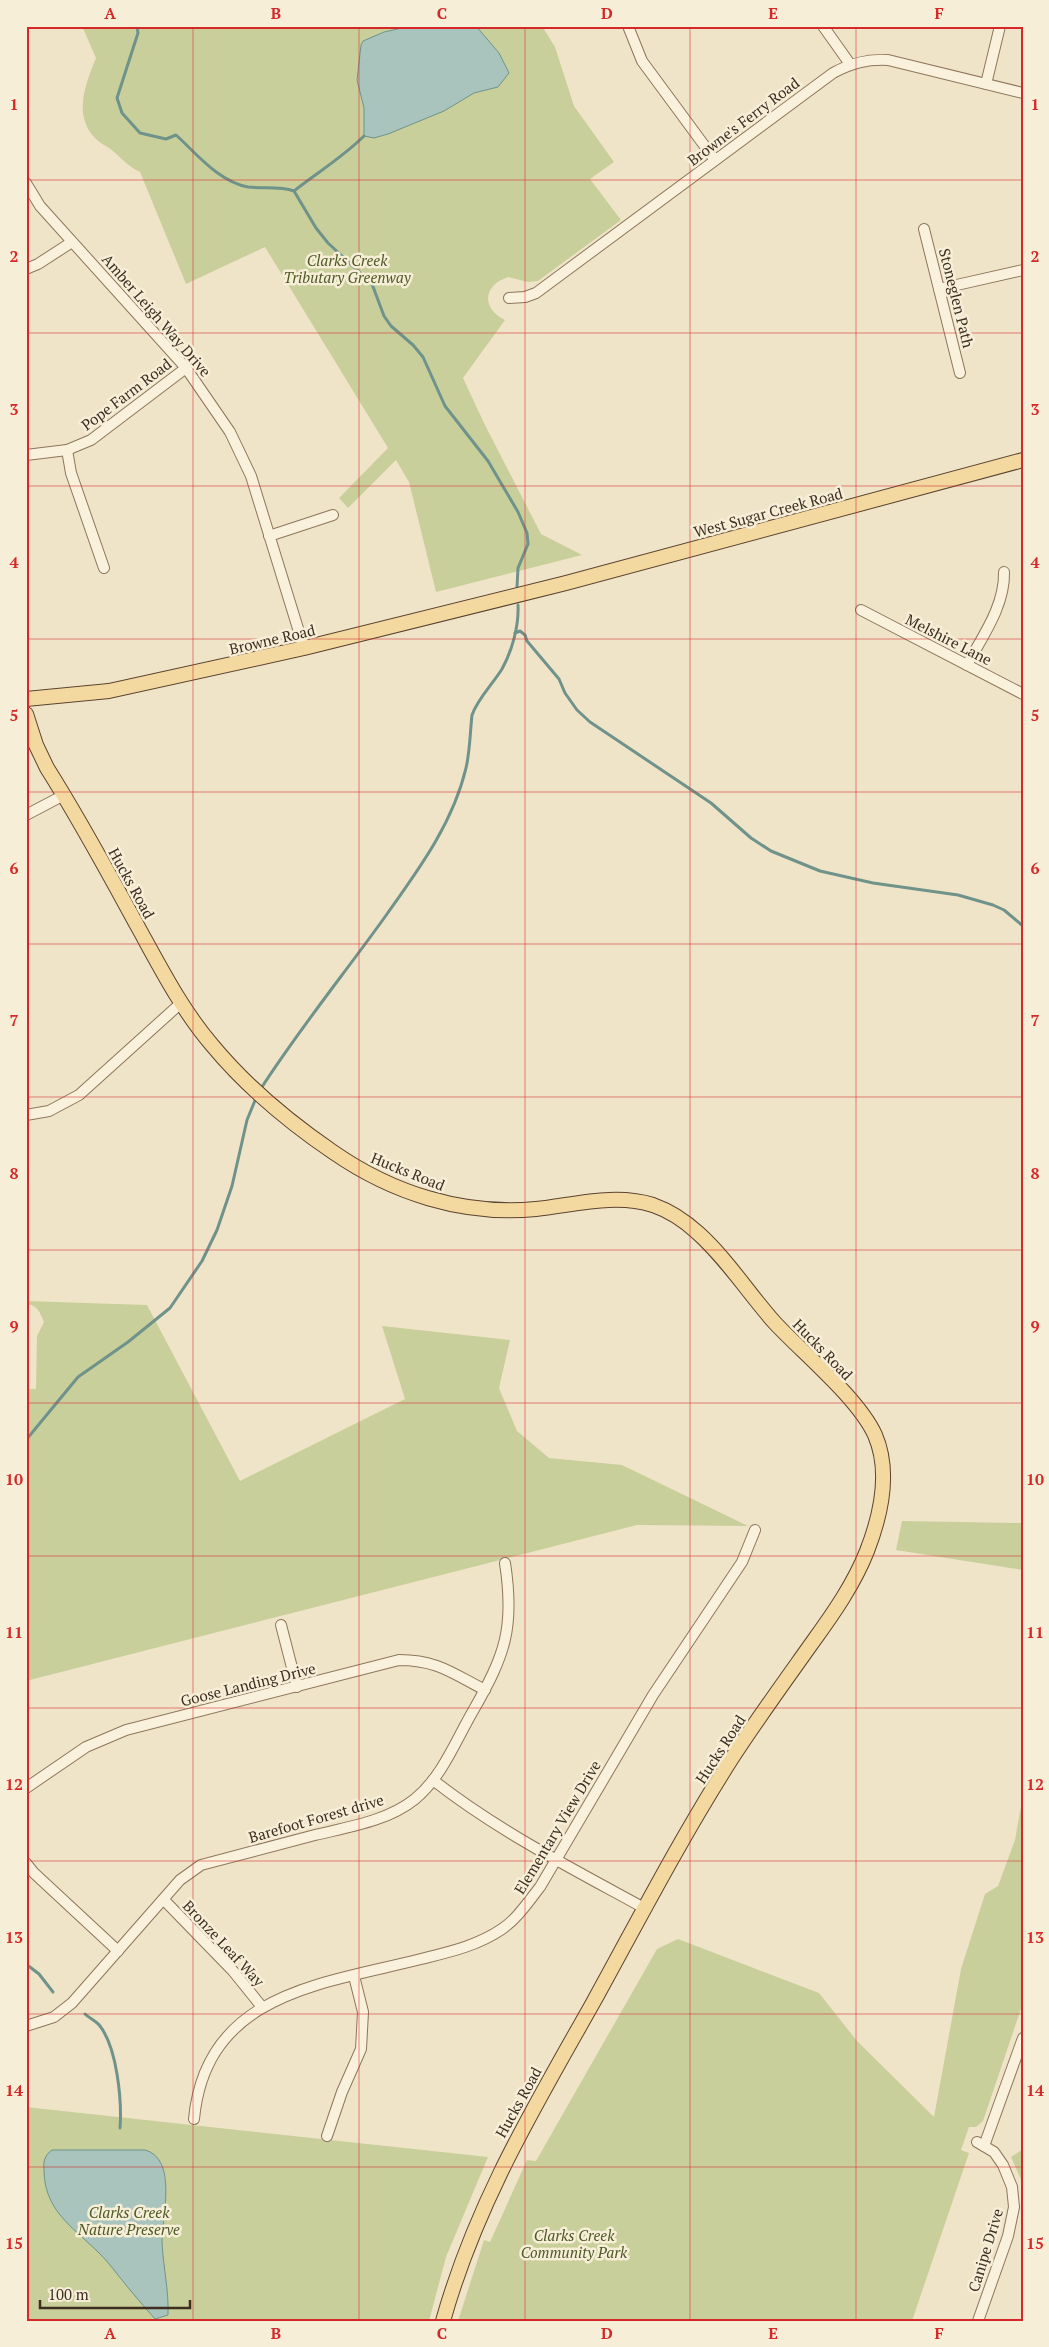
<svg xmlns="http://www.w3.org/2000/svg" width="1049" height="2347" viewBox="0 0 1049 2347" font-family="'PT Serif',serif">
  <rect width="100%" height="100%" fill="#f0e4c8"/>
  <g fill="#c9cf9b">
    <path d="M82 26H542L555 47 574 106 614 162 590 179 621 220 538 281 528 282 508 277C482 286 482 309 505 320L463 378 484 423 541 534 582 555 436 592 409 482 396 460 348 508 339 498 388 448 265 247 186 284 140 172C129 167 122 159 113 151 107 146 99 143 94 137 73 114 86 83 96 58Z"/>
    <path d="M26 1301 147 1305 240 1481 405 1399 382 1326 510 1340 499 1388 517 1431 549 1458 622 1465 748 1526 637 1525 26 1681V1389H36L37 1336 44 1322C40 1313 38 1305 26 1304Z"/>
    <path d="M902 1521 1023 1523V1570L896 1550Z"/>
    <path d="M1023 1795V2003L983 2121 976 2127H969L961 2150 969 2153 912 2321H458L484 2240 490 2242 527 2160 536 2161 657 1949 678 1939 819 1993 857 2041 934 2117 961 1969 985 1894 998 1886 1015 1840Z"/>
    <path d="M26 2107 488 2157 446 2257 429 2321H26Z"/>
    <path d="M1023 2149V2184L1011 2157Z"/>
  </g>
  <g fill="#a9c4bc" stroke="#6f938a">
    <path d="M411 26H476L499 53 509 73 498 87 474 93 444 111 388 134 374 138 364 136V108L357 80 361 45 363 41 384 32Z"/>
    <path d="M52 2150H145C178 2159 162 2217 162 2242 163 2266 169 2290 168 2315L155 2319C139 2301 124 2283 110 2265 84 2233 44 2217 44 2170 43 2161 45 2155 52 2150Z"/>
  </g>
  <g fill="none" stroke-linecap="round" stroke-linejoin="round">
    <g stroke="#6f938a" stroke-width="3">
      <path d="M137 26 138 33 117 98 122 113 140 133 166 139 176 135C197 154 219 182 248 187 264 189 279 186 294 191L316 228 328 243 372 284 384 316 391 326 413 345 423 357 445 406 488 461 518 512 527 533 528 544 518 568 517 587"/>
      <path d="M294 191C318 172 343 157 364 136"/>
      <path d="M515 633 520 631 525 635 527 641 559 679 565 693 577 710 590 722 711 803 751 838 771 851 820 871 873 883 958 895 993 905 1004 910 1023 926"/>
      <path d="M260 1090C299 1029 345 973 387 914 419 869 453 823 466 768 470 751 470 733 472 715 478 698 492 685 502 669 512 651 519 626 518 605"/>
      <path d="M26 1440 78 1377 128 1342 170 1308 202 1261 217 1230 232 1186 247 1120 256 1098"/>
      <path d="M26 1964 39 1974 53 1992"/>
      <path d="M85 2014C89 2018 96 2021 100 2026 117 2048 122 2100 120 2128"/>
    </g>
    <defs>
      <g id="minor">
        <path d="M628 26 642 61 715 160"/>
        <path d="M823 26 850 64"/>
        <path d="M986 84 1000 26"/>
        <path d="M26 183 40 206 186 368 230 432 251 476 304 648"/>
        <path d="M924 229 960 373"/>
        <path d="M26 269 38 264 72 242"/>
        <path d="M939 289 1023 270"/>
        <path d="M509 298 525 297 536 293 833 73C851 63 867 59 888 60L1023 93"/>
        <path d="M67 450 71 473 104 568"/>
        <path d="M26 455 67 450 91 440 186 368"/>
        <path d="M269 536 333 515"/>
        <path d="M861 610 1023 694"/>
        <path d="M967 665C982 637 1005 606 1004 572"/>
        <path d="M26 815 64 795"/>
        <path d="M26 1115 49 1111 79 1095 181 1003"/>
        <path d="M281 1625 297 1687"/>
        <path d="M433 1780C498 1831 573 1869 644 1908"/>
        <path d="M26 1788 86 1747 126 1730 399 1660C437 1660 452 1673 485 1690"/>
        <path d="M26 1863 34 1873 118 1951"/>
        <path d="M164 1900 233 1971 262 2007"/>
        <path d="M26 2026 54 2017 72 2003 180 1880 201 1865C239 1855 277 1845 315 1835 348 1827 388 1821 415 1799 442 1777 456 1740 473 1711 505 1655 515 1628 505 1563"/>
        <path d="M194 2119C206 1993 322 1984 421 1959 449 1952 477 1946 502 1929 517 1919 528 1902 540 1887L653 1695 742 1562 755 1530"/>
        <path d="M327 2136 342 2092 361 2049 363 2012 354 1976"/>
        <path d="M977 2142 994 2152 1003 2165 1012 2187 1014 2207 1008 2236 978 2321"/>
        <path d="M984 2146 1023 2038"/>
      </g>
      <g id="major">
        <path d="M26 699 109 691 304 648 566 583 1023 460"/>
        <path d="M26 714 36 745 47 768C80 820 109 874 138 927 160 967 182 1010 212 1045 246 1086 289 1122 333 1152 392 1193 463 1216 536 1209 574 1205 615 1193 653 1205 670 1211 685 1221 698 1233 727 1259 749 1294 775 1323 804 1354 858 1398 875 1435 891 1472 881 1515 867 1551 854 1584 833 1614 812 1643 785 1681 758 1718 732 1758 682 1836 639 1919 594 2001 535 2106 476 2203 443 2321"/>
      </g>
    </defs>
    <use href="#minor" stroke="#8d765c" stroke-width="12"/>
    <use href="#major" stroke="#5b4430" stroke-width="16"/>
    <use href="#minor" stroke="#faf1dc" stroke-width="10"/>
    <use href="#major" stroke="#f3d9a0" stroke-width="14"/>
  </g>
  <path fill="none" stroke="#d62828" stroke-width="1" stroke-opacity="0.55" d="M193 26V2321M359 26V2321M525 26V2321M690 26V2321M856 26V2321M26 180H1023M26 333H1023M26 486H1023M26 639H1023M26 792H1023M26 944H1023M26 1097H1023M26 1250H1023M26 1403H1023M26 1556H1023M26 1708H1023M26 1861H1023M26 2014H1023M26 2167H1023"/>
  <g text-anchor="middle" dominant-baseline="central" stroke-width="5" stroke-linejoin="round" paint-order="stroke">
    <g font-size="15" fill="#3d2e20" stroke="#f7eed8">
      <text transform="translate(743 121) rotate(-37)">Browne's Ferry Road</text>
      <text transform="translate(957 298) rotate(76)">Stoneglen Path</text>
      <text transform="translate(157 315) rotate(49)">Amber Leigh Way Drive</text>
      <text transform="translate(126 394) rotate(-37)">Pope Farm Road</text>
      <text transform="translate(768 512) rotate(-15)">West Sugar Creek Road</text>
      <text transform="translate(272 639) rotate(-13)">Browne Road</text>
      <text transform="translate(949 639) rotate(27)">Melshire Lane</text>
      <text transform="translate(132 883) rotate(61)">Hucks Road</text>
      <text transform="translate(408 1171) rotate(22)">Hucks Road</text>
      <text transform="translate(823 1349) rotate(46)">Hucks Road</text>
      <text transform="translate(248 1684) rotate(-14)">Goose Landing Drive</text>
      <text transform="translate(720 1749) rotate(-57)">Hucks Road</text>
      <text transform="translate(316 1818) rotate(-16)">Barefoot Forest drive</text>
      <text transform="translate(557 1827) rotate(-59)">Elementary View Drive</text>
      <text transform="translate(224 1943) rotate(47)">Bronze Leaf Way</text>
      <text transform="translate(518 2102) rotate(-61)">Hucks Road</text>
      <text transform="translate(985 2250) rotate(-73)">Canipe Drive</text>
    </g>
    <g font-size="15" font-style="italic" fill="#4d5a26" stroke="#f7eed8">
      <text x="347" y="260">Clarks Creek<tspan x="347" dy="17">Tributary Greenway</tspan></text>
      <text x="129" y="2212">Clarks Creek<tspan x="129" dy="17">Nature Preserve</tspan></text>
      <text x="574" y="2235">Clarks Creek<tspan x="574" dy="17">Community Park</tspan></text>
    </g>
  </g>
  <rect width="1049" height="2347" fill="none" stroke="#f7eed8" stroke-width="55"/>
  <path d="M40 2300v8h150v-8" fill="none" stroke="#3d2e20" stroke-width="2.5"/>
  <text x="48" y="2300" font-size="15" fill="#3d2e20" stroke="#f7eed8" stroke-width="4" paint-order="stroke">100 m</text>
  <rect x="28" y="28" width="994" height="2292" fill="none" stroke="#d62828" stroke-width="2"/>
  <g font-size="16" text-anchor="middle" font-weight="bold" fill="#d62828">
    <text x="110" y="19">A</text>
    <text x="276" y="19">B</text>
    <text x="442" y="19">C</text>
    <text x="607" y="19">D</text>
    <text x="773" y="19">E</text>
    <text x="939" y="19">F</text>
    <text x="14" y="110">1</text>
    <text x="1035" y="110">1</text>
    <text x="14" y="262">2</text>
    <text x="1035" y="262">2</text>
    <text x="14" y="415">3</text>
    <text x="1035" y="415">3</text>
    <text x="14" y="568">4</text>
    <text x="1035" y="568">4</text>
    <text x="14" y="721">5</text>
    <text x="1035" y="721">5</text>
    <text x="14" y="874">6</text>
    <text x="1035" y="874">6</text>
    <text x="14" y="1026">7</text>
    <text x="1035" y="1026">7</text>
    <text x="14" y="1179">8</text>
    <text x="1035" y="1179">8</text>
    <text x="14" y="1332">9</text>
    <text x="1035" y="1332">9</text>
    <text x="14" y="1485">10</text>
    <text x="1035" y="1485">10</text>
    <text x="14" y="1638">11</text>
    <text x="1035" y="1638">11</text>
    <text x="14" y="1790">12</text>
    <text x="1035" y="1790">12</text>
    <text x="14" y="1943">13</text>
    <text x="1035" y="1943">13</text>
    <text x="14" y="2096">14</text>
    <text x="1035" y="2096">14</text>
    <text x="14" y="2249">15</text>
    <text x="1035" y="2249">15</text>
    <text x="110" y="2339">A</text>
    <text x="276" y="2339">B</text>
    <text x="442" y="2339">C</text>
    <text x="607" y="2339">D</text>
    <text x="773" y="2339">E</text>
    <text x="939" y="2339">F</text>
  </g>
</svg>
